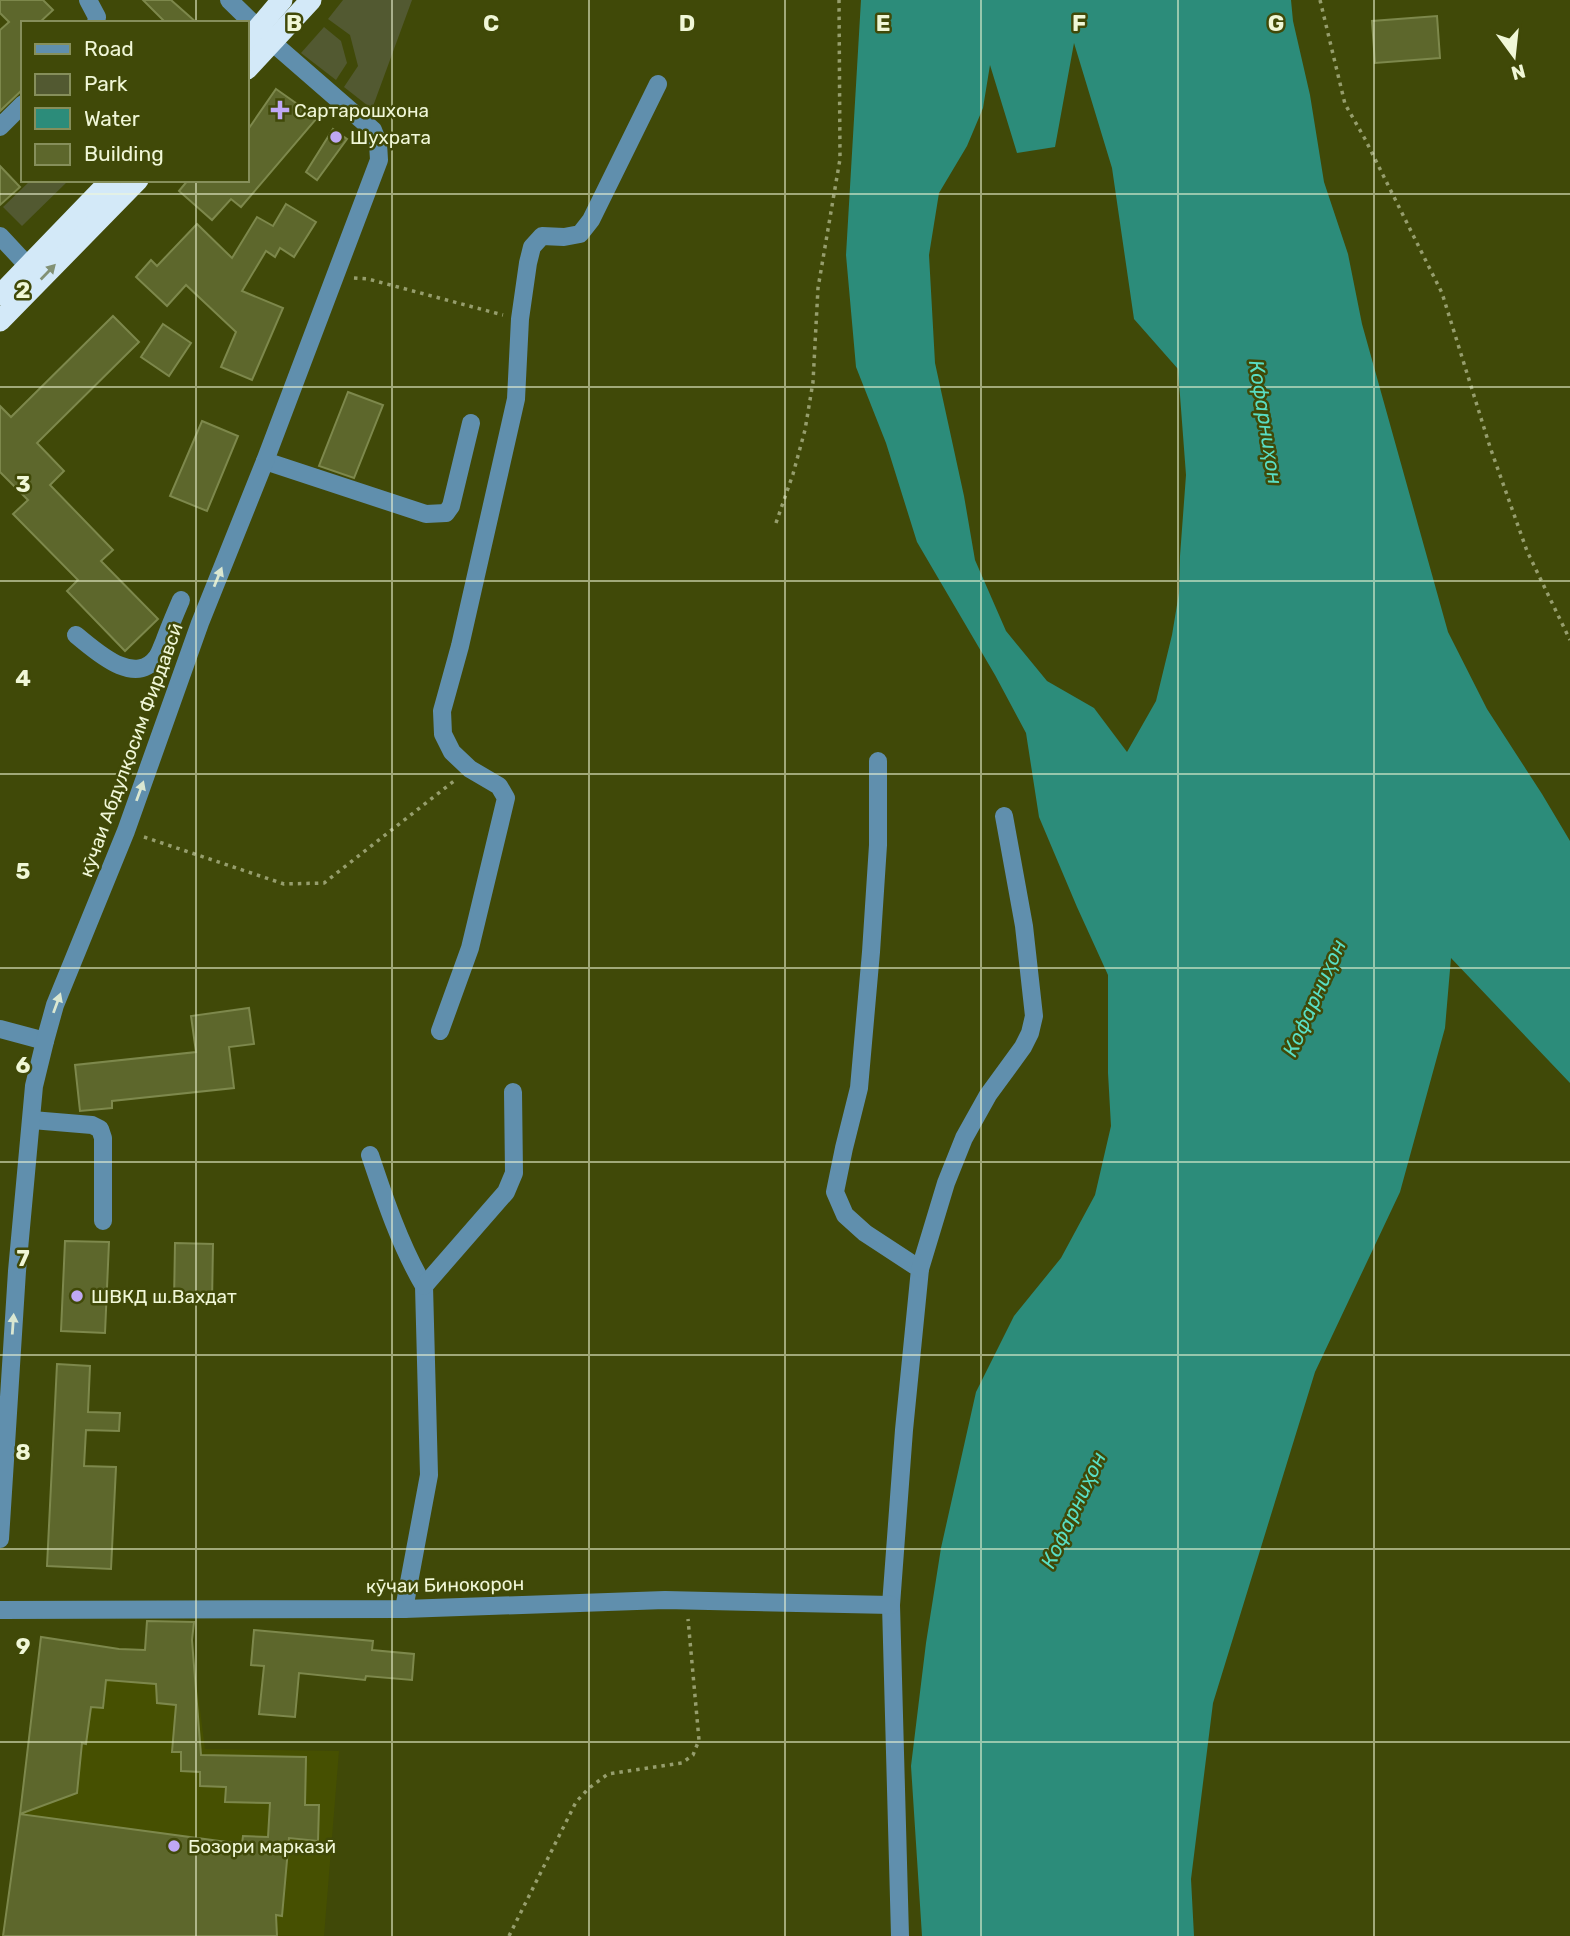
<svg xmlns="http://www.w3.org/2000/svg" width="1570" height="1936" viewBox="0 0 1570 1936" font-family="Rubik,sans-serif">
  <rect width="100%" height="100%" fill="#404908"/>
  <path fill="#465001" d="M41 1637 109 1647 193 1654 205 1749 339 1751 324 1936H3L28 1756Z"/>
  <g fill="#525931">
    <path d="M343 0H412L372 109 344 87 358 66 350 35 328 19Z"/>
    <path d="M324 27 341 41 347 63 336 80 301 53Z"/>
    <path d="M31 180H69L22 226 3 207Z"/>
  </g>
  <path fill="#2c8c7a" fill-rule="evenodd" d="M861 0H1291L1293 21 1310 95 1324 182 1348 254 1362 324 1448 632 1487 709 1542 794 1570 841V1083L1451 958 1445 1028 1400 1192 1315 1372 1213 1703 1191 1879 1194 1936H922L911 1766 926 1643 941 1548 976 1392 1014 1316 1061 1258 1095 1195 1111 1126 1108 1073V975L1077 907 1039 817 1026 733 995 675 917 542 886 443 856 367 846 255ZM1074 43 1112 168 1134 319 1178 369 1186 475 1180 556 1179 593 1172 635 1156 701 1127 752 1094 708 1047 681 1006 631 975 560 964 496 935 363 929 255 939 193 967 146 983 108 990 65 1017 153 1055 147Z"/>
  <g fill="#5d672c" stroke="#7d884c" stroke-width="2">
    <path d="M0 0H43L53 10 39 23H23V89L0 111V30L9 22 0 13Z"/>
    <path d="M143 0H171L197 23H166Z"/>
    <path d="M1437 16 1440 58 1375 63 1372 21Z"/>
    <path d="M276 89 317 118 241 207 231 199 212 220 179 191 188 180H247V131Z"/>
    <path d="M333 129 347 139 317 180 306 172Z"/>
    <path d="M0 166 20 187 0 205Z"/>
    <path d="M286 204 316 222 294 257 280 248 275 257 266 251 242 291 283 308 252 380 221 367 236 332 186 285 167 306 136 277 151 260 157 266 197 224 232 258 257 217 273 226Z"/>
    <path d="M113 316 139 342 37 443 64 471 50 485 113 550 101 561 158 619 125 651 67 591 78 580 13 514 28 500 0 472V406L11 417Z"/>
    <path d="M163 324 191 343 169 376 141 357Z"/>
    <path d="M348 392 383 405 354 478 319 466Z"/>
    <path d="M202 421 238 436 207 511 170 496Z"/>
    <path d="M249 1008 254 1044 229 1047 234 1088 112 1101V1108L80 1111 75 1065 196 1052 191 1016Z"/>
    <path d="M65 1241 109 1242 105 1333 61 1331Z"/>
    <path d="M175 1243 213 1244 212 1303 174 1302Z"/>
    <path d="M57 1364 90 1366 88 1412 120 1413 119 1431 86 1430 84 1466 116 1467 111 1569 47 1566Z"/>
    <path d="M147 1621 194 1622 192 1640 201 1755 306 1757 305 1805H319L318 1841 289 1838 282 1916 276 1915 277 1936H3L20 1814 242 1844 243 1836 268 1837 270 1803 225 1802 226 1787 200 1786V1772L181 1771V1752H172L176 1705 157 1703 156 1684 106 1680 103 1708 91 1707 86 1744 82 1743 77 1793 20 1814 41 1637 119 1649 145 1650Z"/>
    <path d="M254 1630 373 1641 372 1650 414 1654 412 1680 366 1676 365 1680 299 1673 295 1717 259 1714 264 1666 251 1665Z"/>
  </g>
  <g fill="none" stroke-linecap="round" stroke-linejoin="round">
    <g stroke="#969e6d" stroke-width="3.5" stroke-dasharray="3.5 5" stroke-linecap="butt">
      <path d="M1320 0 1345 104 1365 139 1442 293 1490 447 1527 551 1570 640"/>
      <path d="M354 278 368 279 503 315"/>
      <path d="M776 523 793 474 805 430 813 382 818 288 840 159 839 0"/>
      <path d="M144 837 284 884 324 883 454 781"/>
      <path d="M509 1936 576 1802 589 1788 608 1774 682 1763 693 1755 699 1740 688 1619"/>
    </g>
    <g stroke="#608fad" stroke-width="18">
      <path d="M88 0 97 17 96 23"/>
      <path d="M0 127 23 104"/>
      <path d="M0 236 28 266"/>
      <path d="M265 461 426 514 446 513 451 506 471 423"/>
      <path d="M76 635C95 650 134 688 157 657 160 653 162 646 164 642 169 628 175 614 181 600"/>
      <path d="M878 761V845L871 952 859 1088 844 1148 835 1192 845 1215 865 1233 920 1269 904 1430 891 1605 900 1936"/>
      <path d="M0 1029 45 1041"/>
      <path d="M440 1031 470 948 506 798 499 786 470 769 452 752 443 734 442 711 460 646 516 399 520 319 528 263 532 247 542 236 564 237 580 234 591 220 658 84"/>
      <path d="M32 1120 92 1125 100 1129 103 1138V1221"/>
      <path d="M370 1155C385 1200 400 1245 424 1286L429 1475 404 1609"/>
      <path d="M920 1269 946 1183 964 1138 988 1095 1023 1047 1030 1033 1034 1016 1024 926 1004 816"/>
      <path d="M424 1286 506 1192 514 1173 513 1092"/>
      <path d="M0 1539 17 1271 34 1086 45 1041 55 1005 126 831 200 623 265 461 379 160 378 143 373 130 273 43 229 0"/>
      <path d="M0 1610 404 1609 665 1600 891 1605"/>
    </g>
    <g stroke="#d3e9f8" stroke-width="21">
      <path d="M247 41 282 0"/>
      <path d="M247 69 311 0"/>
      <path d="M0 295 111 180"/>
      <path d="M0 321 138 180"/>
    </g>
  </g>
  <defs><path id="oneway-solid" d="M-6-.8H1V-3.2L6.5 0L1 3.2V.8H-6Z" transform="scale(1.75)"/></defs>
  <use fill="#829174" href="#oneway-solid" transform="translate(48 272) rotate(-46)"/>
  <g fill="#dae7d1">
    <use href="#oneway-solid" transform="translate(218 577) rotate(-68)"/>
    <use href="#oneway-solid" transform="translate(140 791) rotate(-70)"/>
    <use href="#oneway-solid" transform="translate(57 1003) rotate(-70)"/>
    <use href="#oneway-solid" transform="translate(13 1324) rotate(-86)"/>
  </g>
  <path fill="none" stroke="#f0f7d7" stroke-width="2" stroke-opacity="0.55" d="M196 0V23M392 0V1936M589 0V1936M785 0V1936M981 0V1936M1178 0V1936M1374 0V1936M196 180V1936M0 194H1570M0 387H1570M0 581H1570M0 774H1570M0 968H1570M0 1162H1570M0 1355H1570M0 1549H1570M0 1742H1570"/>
  <g fill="#bfa8f4" stroke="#404908" stroke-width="2.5">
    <path d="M276.5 99.5h7v7h7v7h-7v7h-7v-7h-7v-7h7z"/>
    <circle cx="336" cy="137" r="7"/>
    <circle cx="77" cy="1296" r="7"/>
    <circle cx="174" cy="1846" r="7"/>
  </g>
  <g text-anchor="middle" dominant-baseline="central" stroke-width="5" stroke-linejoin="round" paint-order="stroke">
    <g font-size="19" fill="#f0f7d7" stroke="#404908" text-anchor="start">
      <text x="294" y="110">Сартарошхона</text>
      <text x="350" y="137">Шухрата</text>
      <text x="91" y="1296">ШВКД ш.Вахдат</text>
      <text x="188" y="1846">Бозори марказӣ</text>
    </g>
    <g font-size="19" fill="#f0f7d7" stroke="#404908">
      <text transform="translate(131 750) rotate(-70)">кӯчаи Абдулқосим Фирдавсӣ</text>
      <text transform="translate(445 1585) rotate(-1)">кӯчаи Бинокорон</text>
    </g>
    <g font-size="21" font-style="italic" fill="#59dec4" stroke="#404908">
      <text transform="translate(1266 422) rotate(81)">Кофарниҳон</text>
      <text transform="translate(1314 998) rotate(-66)">Кофарниҳон</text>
      <text transform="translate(1073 1510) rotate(-65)">Кофарниҳон</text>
    </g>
  </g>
  <g font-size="23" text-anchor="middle" font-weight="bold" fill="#f0f7d7" stroke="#404908" stroke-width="5" stroke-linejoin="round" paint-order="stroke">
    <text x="294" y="31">B</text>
    <text x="491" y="31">C</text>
    <text x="687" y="31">D</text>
    <text x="883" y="31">E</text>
    <text x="1079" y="31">F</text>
    <text x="1276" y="31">G</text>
    <text x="23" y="298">2</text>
    <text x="23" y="492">3</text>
    <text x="23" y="686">4</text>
    <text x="23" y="879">5</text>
    <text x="23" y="1073">6</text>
    <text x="23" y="1266">7</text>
    <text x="23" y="1460">8</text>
    <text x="23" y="1654">9</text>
  </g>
  <rect x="21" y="21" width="228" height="161" fill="#404908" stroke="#868f5b" stroke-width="2"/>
  <rect x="35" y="44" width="35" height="10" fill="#608fad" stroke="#868f5b" stroke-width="2"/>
  <text x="84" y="56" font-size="21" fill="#f0f7d7">Road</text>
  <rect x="35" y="74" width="35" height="21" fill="#525931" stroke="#868f5b" stroke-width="2"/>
  <text x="84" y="91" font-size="21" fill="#f0f7d7">Park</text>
  <rect x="35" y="108" width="35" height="21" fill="#2c8c7a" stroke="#868f5b" stroke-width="2"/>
  <text x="84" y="126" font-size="21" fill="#f0f7d7">Water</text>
  <rect x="35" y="144" width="35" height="21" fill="#5d672c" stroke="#868f5b" stroke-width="2"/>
  <text x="84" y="161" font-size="21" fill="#f0f7d7">Building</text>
  <g transform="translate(1514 56) rotate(165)" stroke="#404908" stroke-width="5" paint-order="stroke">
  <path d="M0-5L12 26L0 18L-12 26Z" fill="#f0f7d7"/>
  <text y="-10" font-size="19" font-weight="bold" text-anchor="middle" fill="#f0f7d7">N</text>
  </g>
</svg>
